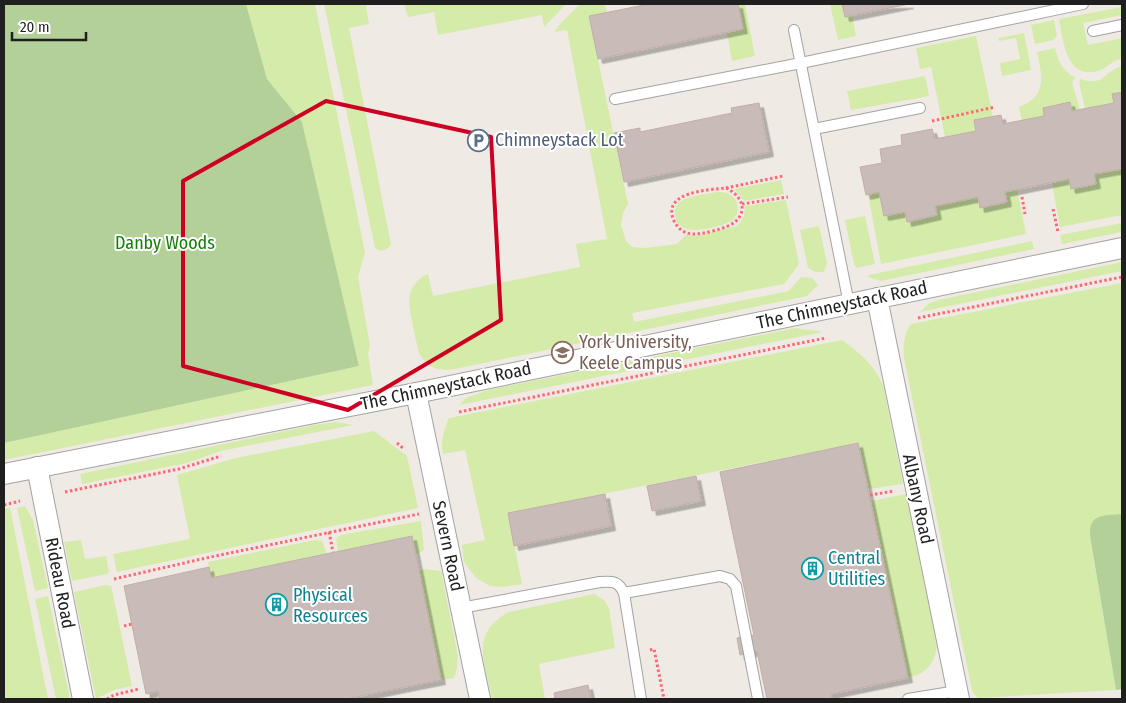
<svg xmlns="http://www.w3.org/2000/svg" width="1126" height="703" viewBox="0 0 1126 703" font-family="'Fira Sans Condensed',sans-serif">
  <defs>
    <filter id="shadow"><feDropShadow dx="4.5" dy="4.5" stdDeviation="0" flood-color="#0004"/></filter>
  </defs>
  <rect width="100%" height="100%" fill="#f0eae4"/>
  <g fill="#d5eba9">
    <path d="M246 4H315L365 253 358 277 370 346 368 354 373 385 4 460V443L359 366 302 122 267 79Z"/>
    <path d="M324 4H365L366 6 369 24 349 28 391 245 387 249 381 251 375 248Z"/>
    <path d="M404 4H566L544 27 542 15 438 35 434 12 408 17Z"/>
    <path d="M580 4H605L607 12 589 16 628 204 623 213 621 225 626 241 632 247 645 248 677 244 686 235 696 236 737 226 744 216 745 206 786 200 799 264 784 284 632 313 634 322 789 291 801 277 812 278 818 285 807 296 455 369C446 370 437 371 429 365 425 362 421 357 419 353 417 345 409 310 409 302 409 290 417 278 428 274L433 296 580 267 576 244 607 239 567 30 554 32 561 23Z"/>
    <path d="M738 4H745L755 56 732 61 727 33 743 29Z"/>
    <path d="M830 4H842L845 17 852 15 856 36 838 40Z"/>
    <path d="M1122 7V15L1083 23 1088 45 1122 38V59C1109 61 1108 69 1098 71 1066 80 1063 40 1059 19Z"/>
    <path d="M1054 20 1057 36 1053 40 1035 44 1031 25Z"/>
    <path d="M1024 33 1031 70 1002 76 1000 63 1020 59 1016 38 999 41 998 38Z"/>
    <path d="M976 36 993 117 974 120 976 131 945 137 931 67 920 69 916 48Z"/>
    <path d="M1055 48C1058 62 1063 70 1075 78L1072 82 1080 110 1072 111 1069 102 1043 108 1044 116 1022 121 1019 107C1048 96 1042 76 1037 52Z"/>
    <path d="M1122 66V92L1113 94 1114 103 1085 109C1084 100 1078 86 1080 79 1106 87 1103 71 1122 66Z"/>
    <path d="M925 76 929 96 851 110 847 91Z"/>
    <path d="M1122 169V215L1060 227 1052 183 1069 179 1071 189 1096 184 1094 174Z"/>
    <path d="M781 180 784 194 744 201 734 189Z"/>
    <path d="M1017 189 1026 234 881 264 868 194 879 192 905 212 907 222 937 215 935 206 978 197 980 208 1006 202 1005 192Z"/>
    <path d="M716 192C720 192 724 192 727 193 738 197 741 211 734 219 729 225 700 231 693 230 687 230 683 227 678 224 666 195 696 197 716 192Z"/>
    <path d="M865 216 875 264 857 268 854 264 845 220Z"/>
    <path d="M1122 223V232L1062 244 1060 235Z"/>
    <path d="M819 226 827 263 824 272H816L808 268 800 230Z"/>
    <path d="M1032 241 1034 249 881 281 868 277 869 275Z"/>
    <path d="M1122 262V271L920 312 928 304 938 300Z"/>
    <path d="M1122 283V514L1104 516 1090 537 1116 690 978 698 973 693 971 686 904 358C903 345 904 334 911 324Z"/>
    <path d="M795 328 823 332 459 405 466 398 488 390Z"/>
    <path d="M842 340C861 354 873 364 883 385L903 484 869 489 858 443 508 513 522 584 503 587 490 586 476 578 464 562 462 545 485 540 465 450 443 454C440 442 444 429 449 418Z"/>
    <path d="M336 422 353 425 221 451 187 463 82 484 80 474 314 425Z"/>
    <path d="M374 431 407 456 418 508 117 572 113 554 190 539 177 475 236 458Z"/>
    <path d="M906 494 937 647C933 666 926 673 908 678L871 501Z"/>
    <path d="M25 506 33 520 48 588 35 591 17 508Z"/>
    <path d="M10 508 48 699H4V509Z"/>
    <path d="M421 521 424 550 416 555 412 536 338 551 336 539 340 535Z"/>
    <path d="M81 540 85 559 106 556 109 572 107 574 72 581 64 542Z"/>
    <path d="M315 540 322 541 327 554 211 578 208 562Z"/>
    <path d="M424 569 441 571 458 656 457 668 454 678 441 680 419 571Z"/>
    <path d="M106 585 111 586 112 590 132 686 114 690 96 699 74 592Z"/>
    <path d="M594 594 604 600 609 608 615 648 539 664 545 699H492C485 664 469 633 509 612Z"/>
    <path d="M48 596 70 699H56L35 599Z"/>
  </g>
  <g fill="#b2d098">
    <path d="M4 4H246L267 79 302 122 359 366 4 443Z"/>
    <path d="M1122 514V689L1116 690 1090 536C1089 513 1103 516 1122 514Z"/>
  </g>
  <g fill="#c8bbb8" stroke="#c2aea6" filter="url(#shadow)">
    <path d="M649 4H738L743 29 598 59 589 16Z"/>
    <path d="M842 4H909L845 17Z"/>
    <path d="M1122 92V169L1094 174 1096 184 1071 189 1069 179 1005 192 1007 202 980 208 978 197 935 206 937 215 907 222 905 212 884 216 879 192 866 195 860 167 882 163 880 149 902 145 901 135 932 129 935 139 976 131 974 120 1001 115 1003 124 1044 116 1043 108 1070 102 1072 111 1114 103 1112 94Z"/>
    <path d="M759 103 769 152 624 182 614 133 640 128V132L732 113 731 108Z"/>
    <path d="M858 443 908 678 831 694 832 699H767L757 651 740 655 737 638 754 635 720 472Z"/>
    <path d="M696 476 701 501 652 511 647 486Z"/>
    <path d="M605 494 611 526 514 546 508 513Z"/>
    <path d="M412 536 441 680 346 699H160L158 691 146 694 124 586 209 567 211 578Z"/>
    <path d="M588 685 591 699H555L554 693Z"/>
  </g>
  <g fill="none" stroke-linecap="round" stroke-linejoin="round">
    <defs>
      <g id="lane">
        <path d="M794 30 849 304"/>
        <path d="M1093 31 1122 25"/>
        <path d="M615 99 801 63 1083 4"/>
        <path d="M814 129 920 108"/>
        <path d="M624 593 720 576 730 579 736 586 758 699"/>
        <path d="M461 608 600 582C613 581 618 581 624 593L641 699"/>
        <path d="M908 699 957 691"/>
      </g>
      <g id="street">
        <path d="M877 298 959 699"/>
        <path d="M416 393 480 699"/>
        <path d="M37 467 83 699"/>
        <path d="M4 474 416 393 1122 248"/>
      </g>
    </defs>
    <use href="#lane" stroke="#a3a3a3" stroke-width="12"/>
    <use href="#street" stroke="#a3a3a3" stroke-width="22"/>
    <g stroke="#fd6873" stroke-width="3" stroke-dasharray="2.5 2.5" stroke-linecap="butt">
      <path d="M932 121 995 107"/>
      <path d="M726 188C739 194 749 208 736 221 730 228 700 235 692 234 684 233 678 229 674 221 661 192 707 190 726 188Z"/>
      <path d="M726 188 783 176"/>
      <path d="M1022 197 1025 214"/>
      <path d="M742 204 788 197"/>
      <path d="M1053 209 1058 232"/>
      <path d="M918 318 1122 277"/>
      <path d="M459 412 826 338"/>
      <path d="M397 443 404 449"/>
      <path d="M65 492 179 469 221 456"/>
      <path d="M870 495 894 491"/>
      <path d="M4 505 20 501"/>
      <path d="M329 532 333 552"/>
      <path d="M114 579 206 558 419 514"/>
      <path d="M124 626 132 624"/>
      <path d="M650 650 654 649 664 699"/>
      <path d="M107 699 114 695 139 689"/>
    </g>
    <use href="#lane" stroke="#fff" stroke-width="10"/>
    <use href="#street" stroke="#fff" stroke-width="20"/>
  </g>
  <path fill="none" stroke="#cd0024" stroke-width="4" stroke-linejoin="round" d="M326 101 491 137 501 320 348 410 183 366V181Z"/>
  <defs>
    <symbol id="parking-ring" viewBox="-11 -11 22 22"><circle r="9.5" fill="#fff" stroke="#5c6f8a" stroke-width="1.5"/><path d="M-3.5-5.5H1a3.5 3.5 0 0 1 0 7H-1V5.5H-3.5ZM-1-3.4V-.6H.8a1.4 1.4 0 0 0 0-2.8Z" fill="#5c6f8a"/></symbol>
    <symbol id="university-ring" viewBox="-11 -11 22 22"><circle r="9.5" fill="#fff" stroke="#8d6e63" stroke-width="1.5"/><path d="M0-5L7-2L0 1L-7-2ZM-4 1L0 2.5L4 1V4Q0 6-4 4Z" fill="#8d6e63"/></symbol>
    <symbol id="building-ring" viewBox="-11 -11 22 22"><circle r="9.5" fill="#fff" stroke="#0f9aa8" stroke-width="1.5"/><path d="M-4-6H4V6H1V3H-1V6H-4ZM-2.5-4.3h1.7v1.8h-1.7ZM.8-4.3h1.7v1.8H.8ZM-2.5-1h1.7V.8h-1.7ZM.8-1h1.7V.8H.8Z" fill="#0f9aa8"/></symbol>
  </defs>
  <g fill-rule="evenodd">
    <use href="#parking-ring" x="466" y="128" width="25" height="25"/>
    <use href="#university-ring" x="550" y="340" width="25" height="25"/>
    <use href="#building-ring" x="800" y="556" width="25" height="25"/>
    <use href="#building-ring" x="264" y="592" width="25" height="25"/>
  </g>
  <g text-anchor="middle" dominant-baseline="central" stroke-width="4" stroke-linejoin="round" paint-order="stroke">
    <g font-size="18" fill="#4e5e75" stroke="#fff" text-anchor="start">
      <text x="495" y="140">Chimneystack Lot</text>
    </g>
    <g font-size="18" fill="#148109" stroke="#fff">
      <text x="165" y="243">Danby Woods</text>
    </g>
    <g font-size="18" fill="#1f1f1f" stroke="#fff">
      <text transform="translate(842 305) rotate(-12)">The Chimneystack Road</text>
      <text transform="translate(446 386) rotate(-12)">The Chimneystack Road</text>
      <text transform="translate(918 499) rotate(78)">Albany Road</text>
      <text transform="translate(448 546) rotate(78)">Severn Road</text>
      <text transform="translate(60 583) rotate(79)">Rideau Road</text>
    </g>
    <g font-size="18" fill="#785e54" stroke="#fff" text-anchor="start">
      <text x="579" y="342">York University,<tspan x="579" dy="21">Keele Campus</tspan></text>
    </g>
    <g font-size="18" fill="#0d838f" stroke="#fff" text-anchor="start">
      <text x="828" y="558">Central<tspan x="828" dy="21">Utilities</tspan></text>
      <text x="293" y="595">Physical<tspan x="293" dy="21">Resources</tspan></text>
    </g>
  </g>
  <rect width="1126" height="703" fill="none" stroke="#1f1f1f" stroke-width="10"/>
  <path d="M12 32v8h74v-8" fill="none" stroke="#1f1f1f" stroke-width="2.5"/>
  <text x="20" y="32" font-size="15" fill="#1f1f1f" stroke="#ffffff" stroke-width="4" paint-order="stroke">20 m</text>
</svg>
